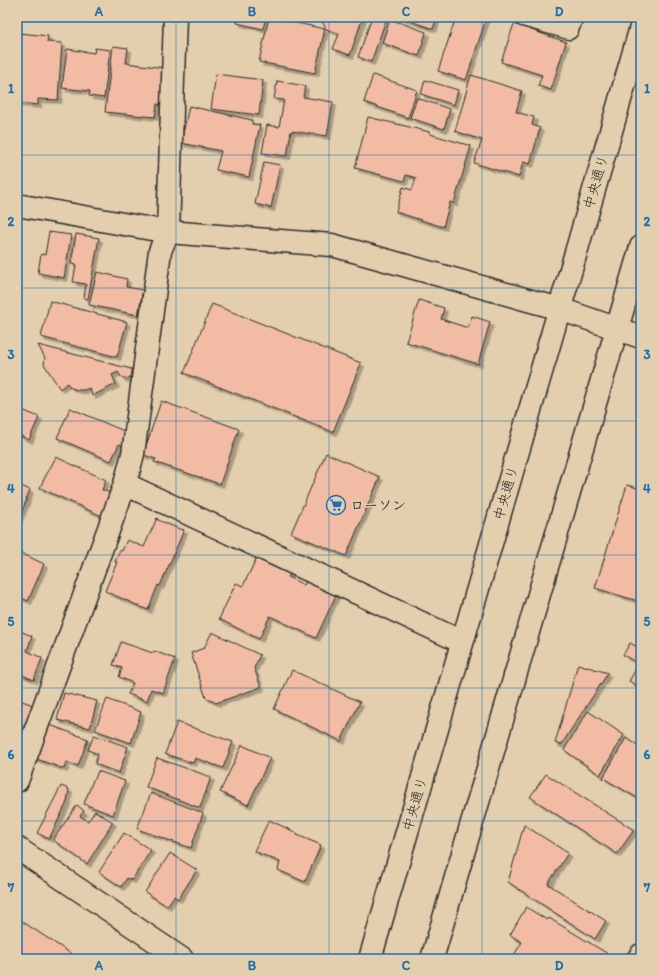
<svg xmlns="http://www.w3.org/2000/svg" width="658" height="976" viewBox="0 0 658 976" font-family="Itim,'Klee One',sans-serif">
  <defs>
    <filter id="shadow"><feDropShadow dx="3.5" dy="3.5" stdDeviation="0" flood-color="#0004"/></filter>
  </defs>
  <rect width="100%" height="100%" fill="#e3cfad"/>
  <filter id="ink" filterUnits="userSpaceOnUse"><feTurbulence type="fractalNoise" baseFrequency=".025" numOctaves="2"/><feDisplacementMap in="SourceGraphic" scale="8" xChannelSelector="R" yChannelSelector="G"/><feConvolveMatrix kernelMatrix="1 2 1 2 8 2 1 2 1" color-interpolation-filters="sRGB"/></filter>
  <g filter="url(#ink)">
    <g fill="#f2bca4" stroke="#2b2b2b" filter="url(#shadow)">
      <path d="M238 17H266L263 29 237 23Z"/>
      <path d="M269 17 325 29 315 73 259 62Z"/>
      <path d="M320 17H363L350 55 333 49 339 34 326 29Z"/>
      <path d="M372 17H387L371 62 358 57Z"/>
      <path d="M399 17H437L433 29Z"/>
      <path d="M456 17H478L486 19 466 80 438 71Z"/>
      <path d="M390 19 426 32 419 56 382 43Z"/>
      <path d="M514 24 566 42 551 90 538 86 542 75 501 62Z"/>
      <path d="M19 33 48 36 47 42 62 43 58 100 38 99V105L17 103V56Z"/>
      <path d="M113 46 128 48 126 63 165 68 161 105 157 104 155 117 105 112Z"/>
      <path d="M95 48 110 50 104 98 89 96 90 91 62 88 67 49 94 53Z"/>
      <path d="M216 74 263 80 259 115 211 109Z"/>
      <path d="M373 75 417 90 408 118 364 102Z"/>
      <path d="M471 75 522 91 516 112 534 117 532 125 540 128 530 164 523 162 519 177 474 163 482 140 455 131Z"/>
      <path d="M425 80 458 90 454 105 421 94Z"/>
      <path d="M277 81 305 86 303 97 333 102 327 136 291 131 287 156 262 153 267 125 279 127 284 100 274 99Z"/>
      <path d="M417 98 450 109 444 129 410 118Z"/>
      <path d="M189 106 252 120V124L260 125 249 177 216 170 221 151 181 143Z"/>
      <path d="M368 117 430 132V134L471 146 454 203 450 202 443 227 396 212 403 187 412 190 416 178 406 175 404 181 355 168Z"/>
      <path d="M264 162 280 165 271 208 255 204Z"/>
      <path d="M49 232 71 235 64 278 38 273 41 254 45 255Z"/>
      <path d="M76 234 99 238 88 299 84 298 86 284 73 282 76 265 71 264Z"/>
      <path d="M97 272 127 279 126 287 143 290 138 315 89 305Z"/>
      <path d="M419 300 444 308 441 319 468 328 472 316 490 322 478 364 406 342Z"/>
      <path d="M50 301 127 322 117 357 41 337Z"/>
      <path d="M212 304 361 363 333 432 184 373Z"/>
      <path d="M38 345 139 371 127 379 122 378 118 372 112 375 116 384 92 396 90 388 84 390H78L71 388 67 383 60 389 44 364 45 358Z"/>
      <path d="M161 401 239 429 220 484 154 462 156 459 143 455Z"/>
      <path d="M17 408 39 417 29 440 17 434Z"/>
      <path d="M70 408 131 434 126 447 119 444 111 461 57 438Z"/>
      <path d="M326 453 380 477 346 556 291 533Z"/>
      <path d="M56 457 106 480 102 490 114 494 104 517 40 488 43 481Z"/>
      <path d="M17 484 30 490 26 499H27L17 522Z"/>
      <path d="M627 485 641 489V602L595 588Z"/>
      <path d="M157 518 158 519V520L182 530V529L184 530 160 586 158 585 148 610 105 591 117 562H115L120 550 122 551 127 540 144 547Z"/>
      <path d="M17 551 44 564 28 601 17 596Z"/>
      <path d="M257 557 291 573 288 577 304 585 307 580 336 595 316 638 270 616 259 639 219 619 236 583 243 586Z"/>
      <path d="M17 630 32 636 27 651 42 658 34 680 17 673Z"/>
      <path d="M212 632 260 655 254 668 261 687 216 703 206 698 191 653 204 648Z"/>
      <path d="M121 642 153 653 154 651 175 659 163 693 151 689 147 701 128 694 133 683 119 677 122 668 113 665Z"/>
      <path d="M630 643 641 649V688L629 681 639 664 623 655Z"/>
      <path d="M578 664 608 673 561 745 555 743Z"/>
      <path d="M292 670 360 702 341 741 274 709Z"/>
      <path d="M64 693 97 701 90 728 57 720Z"/>
      <path d="M17 699 33 705 18 740 17 739Z"/>
      <path d="M107 699 141 712 131 743 95 730Z"/>
      <path d="M588 711 624 735 600 775 564 750Z"/>
      <path d="M177 722 233 742 223 768 195 758 193 763 165 754Z"/>
      <path d="M47 724 88 739 78 766 66 762 64 769 34 758Z"/>
      <path d="M94 735 128 747 119 773 95 764 98 754 88 750Z"/>
      <path d="M626 738 641 747V800L603 778Z"/>
      <path d="M242 745 270 758 248 805 220 792Z"/>
      <path d="M157 758 211 777 200 808 146 787Z"/>
      <path d="M98 771 125 781 113 815 84 804 93 780 95 779Z"/>
      <path d="M546 774 634 830 617 854 530 797Z"/>
      <path d="M61 786 69 789 67 802 49 839 37 833Z"/>
      <path d="M151 793 203 813 191 848 137 829Z"/>
      <path d="M77 805 84 811 80 816 88 821 95 811 113 822 87 864 53 840Z"/>
      <path d="M269 820 297 833V835L321 845 305 882 278 870 280 862 254 851Z"/>
      <path d="M524 825 568 853 548 884 606 921 595 939 508 882Z"/>
      <path d="M124 833 151 850 132 880 127 878 121 887 99 872Z"/>
      <path d="M170 853 197 870 178 899 174 896 167 906 145 892Z"/>
      <path d="M526 907 547 920 549 918 613 957 611 959H520L514 955 522 942 510 935Z"/>
      <path d="M17 918 73 955 70 959H17Z"/>
    </g>
    <g fill="none" stroke-linecap="round" stroke-linejoin="round">
      <defs>
        <path id="service" d="M523 17 569 30 574 17"/>
        <g id="minor">
          <path d="M17 205 168 232 332 245 560 309 641 337"/>
          <path d="M125 484 462 642"/>
          <path d="M17 781 125 484 133 454 160 251 168 232 175 17"/>
          <path d="M17 848 182 959"/>
          <path d="M638 959 641 955"/>
        </g>
        <g id="trunk">
          <path d="M370 959C460 648 552 338 641 27"/>
          <path d="M432 959 641 247"/>
        </g>
      </defs>
      <use href="#service" stroke="#2b2b2b" stroke-width="21"/>
      <use href="#minor" stroke="#2b2b2b" stroke-width="25"/>
      <use href="#trunk" stroke="#2b2b2b" stroke-width="25"/>
      <use href="#service" stroke="#e3cfad" stroke-width="18"/>
      <use href="#minor" stroke="#e3cfad" stroke-width="22"/>
      <use href="#trunk" stroke="#e3cfad" stroke-width="22"/>
    </g>
  </g>
  <path fill="none" stroke="#1f6fb2" stroke-width="1" stroke-opacity="0.55" d="M176 17V959M329 17V959M482 17V959M17 155H641M17 288H641M17 421H641M17 555H641M17 688H641M17 821H641"/>
  <defs>
    <symbol id="supermarket-ring" viewBox="-11 -11 22 22"><circle r="9.5" fill="#e3cfad" stroke="#1f6fb2" stroke-width="1.5"/><path d="M-6-5.5h2.5l.6 2H6L4.5 2H-2.5L-4.4-4H-6ZM-1.5 3.2a1.3 1.3 0 1 0 .1 0ZM3 3.2a1.3 1.3 0 1 0 .1 0Z" fill="#1f6fb2"/></symbol>
  </defs>
  <g fill-rule="evenodd">
    <use href="#supermarket-ring" x="325" y="494" width="22" height="22"/>
  </g>
  <g text-anchor="middle" dominant-baseline="central" stroke-width="3" stroke-linejoin="round" paint-order="stroke">
    <g font-size="14" fill="#2b2b2b" stroke="#e3cfad">
      <text transform="translate(596 182) rotate(-74)">中央通り</text>
      <text transform="translate(506 493) rotate(-74)">中央通り</text>
      <text transform="translate(415 804) rotate(-74)">中央通り</text>
    </g>
    <g font-size="14" font-weight="bold" fill="#2b2b2b" stroke="#e3cfad" text-anchor="start">
      <text x="350" y="505">ローソン</text>
    </g>
  </g>
  <rect width="658" height="976" fill="none" stroke="#e3cfad" stroke-width="44"/>
  <rect x="22" y="22" width="614" height="932" fill="none" stroke="#1f6fb2" stroke-width="1.5"/>
  <g font-size="13" text-anchor="middle" font-weight="bold" fill="#1f6fb2">
    <text x="99" y="16">A</text>
    <text x="252" y="16">B</text>
    <text x="406" y="16">C</text>
    <text x="559" y="16">D</text>
    <text x="11" y="93">1</text>
    <text x="647" y="93">1</text>
    <text x="11" y="226">2</text>
    <text x="647" y="226">2</text>
    <text x="11" y="359">3</text>
    <text x="647" y="359">3</text>
    <text x="11" y="493">4</text>
    <text x="647" y="493">4</text>
    <text x="11" y="626">5</text>
    <text x="647" y="626">5</text>
    <text x="11" y="759">6</text>
    <text x="647" y="759">6</text>
    <text x="11" y="892">7</text>
    <text x="647" y="892">7</text>
    <text x="99" y="970">A</text>
    <text x="252" y="970">B</text>
    <text x="406" y="970">C</text>
    <text x="559" y="970">D</text>
  </g>
</svg>
